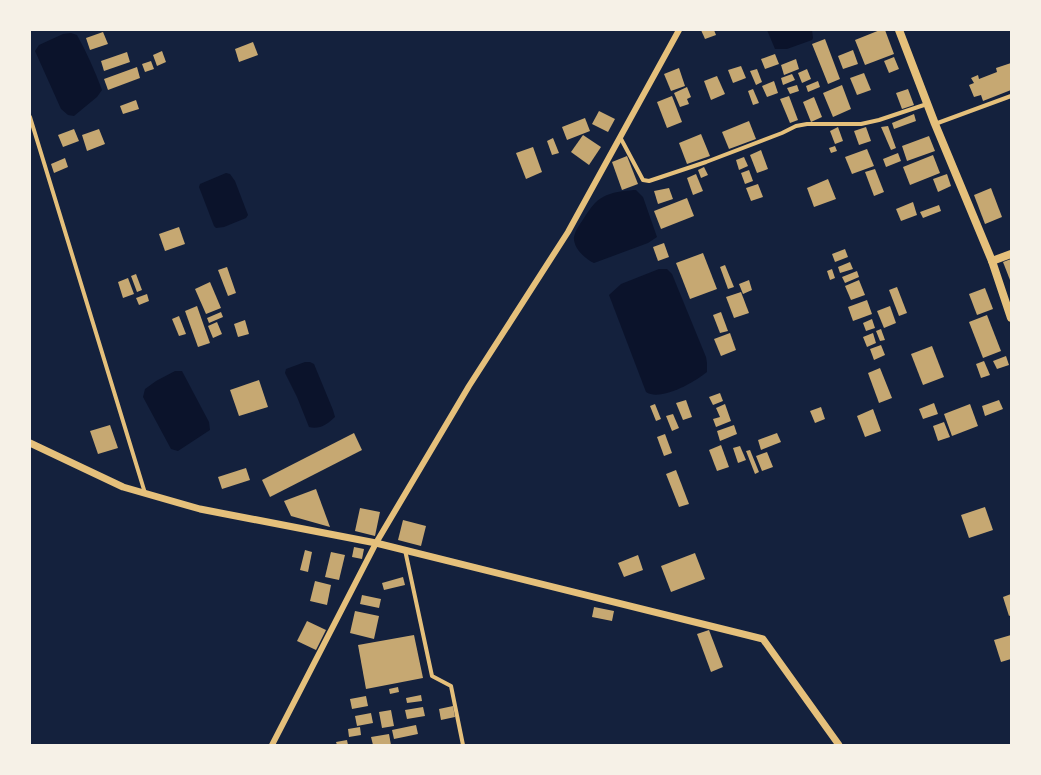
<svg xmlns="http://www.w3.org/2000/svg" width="1041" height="775" viewBox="0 0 1041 775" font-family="Roboto,sans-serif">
  <rect width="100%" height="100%" fill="#14213d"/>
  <g fill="#0b132b">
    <path d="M767 30H812L813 38 812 40 787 49H775Z"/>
    <path d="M71 33 77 35C87 53 95 71 102 90L97 97 74 116 68 115 61 109 35 51 39 45 63 34Z"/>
    <path d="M226 173 230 174 235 181 248 215 246 218 224 227 216 228 214 226 199 187 200 184Z"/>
    <path d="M634 190H636L643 197 657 237 648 243 594 263C585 259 573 248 574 237 575 230 581 223 584 218 589 210 595 201 603 197 612 192 623 191 634 190Z"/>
    <path d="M659 269H667L672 274 706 357 707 363V372C695 382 660 402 646 392L609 295 621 284Z"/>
    <path d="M305 362H310L314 364 333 410 335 417C328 424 319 430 309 427L297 397 285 373 286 369Z"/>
    <path d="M175 371H182L209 422 210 430 178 451 171 449 143 397 145 389 156 381Z"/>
  </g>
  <g fill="#c6a872">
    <path d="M701 30H714L716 35 705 39Z"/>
    <path d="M880 30H885L894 54 865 65 855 40Z"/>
    <path d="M103 32 108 44 90 50 86 38Z"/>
    <path d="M825 39 840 79 828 84 812 44Z"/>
    <path d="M253 42 258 55 239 62 235 49Z"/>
    <path d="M853 50 858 64 843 69 838 56Z"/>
    <path d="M162 51 166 62 157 66 153 55Z"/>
    <path d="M127 52 130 62 104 71 101 61Z"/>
    <path d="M775 54 779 64 765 69 761 59Z"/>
    <path d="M894 57 899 69 889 73 884 61Z"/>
    <path d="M796 59 799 69 784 75 781 65Z"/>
    <path d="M151 61 154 69 145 72 142 64Z"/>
    <path d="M1011 63V90L983 101 981 95 974 97 969 85 974 83 971 78 978 75 979 79 997 72 996 68Z"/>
    <path d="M741 66 746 78 733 83 728 70Z"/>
    <path d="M137 67 140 78 108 90 104 79Z"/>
    <path d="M679 68 685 86 671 91 664 74Z"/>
    <path d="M757 69 762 82 756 85 750 71Z"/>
    <path d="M807 69 811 79 802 83 798 73Z"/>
    <path d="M864 73 871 90 857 95 850 78Z"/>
    <path d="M792 74 795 80 783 85 781 78Z"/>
    <path d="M717 76 725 94 711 100 704 81Z"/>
    <path d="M774 81 778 93 767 97 762 86Z"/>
    <path d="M818 81 820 87 808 92 806 86Z"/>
    <path d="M797 85 799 91 790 94 787 88Z"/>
    <path d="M842 85 851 109 833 117 823 93Z"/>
    <path d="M687 87 691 97 687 99 689 104 680 107 674 93Z"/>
    <path d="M753 89 759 103 753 105 748 91Z"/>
    <path d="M908 89 914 105 902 109 896 93Z"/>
    <path d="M672 96 682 122 667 128 657 102Z"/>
    <path d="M789 96 798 120 790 123 780 99Z"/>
    <path d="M814 97 822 117 811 122 803 102Z"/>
    <path d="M136 100 139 109 123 114 120 106Z"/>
    <path d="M599 111 615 119 608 132 592 124Z"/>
    <path d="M914 114 916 121 894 129 892 123Z"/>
    <path d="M585 118 590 131 567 140 562 127Z"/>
    <path d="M749 121 756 139 729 149 722 132Z"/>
    <path d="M888 126 896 148 891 150 881 127Z"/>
    <path d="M838 127 843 141 835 144 830 131Z"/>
    <path d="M866 127 871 141 859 145 854 131Z"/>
    <path d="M74 129 79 141 63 147 58 135Z"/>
    <path d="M99 129 105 144 87 151 82 135Z"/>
    <path d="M701 134 710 156 687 164 679 143Z"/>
    <path d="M583 135 601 147 589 165 571 152Z"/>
    <path d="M929 136 935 151 907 161 902 146Z"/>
    <path d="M553 138 559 153 552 155 547 141Z"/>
    <path d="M835 146 837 151 831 153 829 148Z"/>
    <path d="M533 147 542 172 526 179 516 153Z"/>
    <path d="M867 149 874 166 852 174 845 157Z"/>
    <path d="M761 150 768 169 757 173 750 155Z"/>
    <path d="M898 153 901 161 886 167 883 159Z"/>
    <path d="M933 155 940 173 910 185 903 167Z"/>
    <path d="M627 156 638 184 622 190 612 162Z"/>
    <path d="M744 157 748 166 739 170 736 160Z"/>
    <path d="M65 158 68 167 54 173 51 164Z"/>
    <path d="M704 167 708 175 701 178 698 170Z"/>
    <path d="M875 169 884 192 874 196 865 172Z"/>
    <path d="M749 170 753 181 745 184 741 173Z"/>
    <path d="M696 174 703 191 693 195 687 178Z"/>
    <path d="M947 174 951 186 938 192 933 179Z"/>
    <path d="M828 179 836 199 814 207 807 188Z"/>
    <path d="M758 184 763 197 751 201 746 188Z"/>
    <path d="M669 188 673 199 658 204 654 191Z"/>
    <path d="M991 188 1002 217 985 224 974 195Z"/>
    <path d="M687 198 694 216 661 229 654 211Z"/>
    <path d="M913 202 917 215 901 221 896 209Z"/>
    <path d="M939 205 941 211 923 218 920 212Z"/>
    <path d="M179 227 185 244 165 251 159 234Z"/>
    <path d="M664 243 669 257 658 261 653 247Z"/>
    <path d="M845 249 848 257 835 262 832 254Z"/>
    <path d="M703 253 717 289 690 299 676 263Z"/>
    <path d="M1011 259V280H1010L1003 262Z"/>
    <path d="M850 262 853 269 840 273 838 267Z"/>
    <path d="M725 265 734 287 728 289 720 267Z"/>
    <path d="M227 267 236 293 228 296 218 270Z"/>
    <path d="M832 269 835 278 830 280 827 271Z"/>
    <path d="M857 271 859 277 845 283 842 277Z"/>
    <path d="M136 274 142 290 137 292 131 276Z"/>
    <path d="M128 278 134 294 123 298 118 282Z"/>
    <path d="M749 280 752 290 743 294 739 284Z"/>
    <path d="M859 280 865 295 851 300 845 286Z"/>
    <path d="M210 282 221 308 206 314 195 289Z"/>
    <path d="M897 287 907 313 899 316 889 290Z"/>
    <path d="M985 288 993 309 977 315 969 294Z"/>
    <path d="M741 292 749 313 734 318 726 297Z"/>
    <path d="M147 294 149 301 139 305 136 298Z"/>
    <path d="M867 300 872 314 853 321 848 307Z"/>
    <path d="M197 306 210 343 198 347 185 311Z"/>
    <path d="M890 306 896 323 884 328 877 311Z"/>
    <path d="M221 312 223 317 209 323 207 318Z"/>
    <path d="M721 312 728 331 720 333 713 315Z"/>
    <path d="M987 315 1001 351 983 358 969 322Z"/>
    <path d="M179 316 186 334 179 336 172 319Z"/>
    <path d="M872 319 875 328 866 331 863 323Z"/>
    <path d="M245 320 249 334 238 337 234 324Z"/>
    <path d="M217 322 222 334 213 338 208 326Z"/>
    <path d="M881 329 885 340 880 341 876 331Z"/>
    <path d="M730 333 736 350 721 356 714 339Z"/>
    <path d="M873 333 876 343 867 347 863 337Z"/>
    <path d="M881 345 885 355 874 360 870 349Z"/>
    <path d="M932 346 944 377 923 385 911 354Z"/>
    <path d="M1006 356 1009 365 997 369 993 361Z"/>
    <path d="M984 361 990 375 981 378 976 364Z"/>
    <path d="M880 368 892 398 879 403 868 373Z"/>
    <path d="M259 380 268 407 239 416 230 390Z"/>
    <path d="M720 393 723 401 713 405 709 397Z"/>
    <path d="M686 400 692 417 683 420 676 403Z"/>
    <path d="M999 400 1003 409 985 416 982 406Z"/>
    <path d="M934 403 938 414 923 419 919 409Z"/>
    <path d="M655 404 661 419 656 421 650 406Z"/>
    <path d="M725 404 731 421 716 427 713 419 720 417 716 408Z"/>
    <path d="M970 404 978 426 952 436 944 414Z"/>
    <path d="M821 407 825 419 815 423 810 411Z"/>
    <path d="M873 409 881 431 865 437 857 416Z"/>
    <path d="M673 414 679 428 672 431 666 416Z"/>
    <path d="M944 422 950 437 938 441 933 426Z"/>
    <path d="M110 425 118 448 98 454 90 431Z"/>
    <path d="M734 425 737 434 720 441 717 431Z"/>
    <path d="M354 433 362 450 270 497 262 480Z"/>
    <path d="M777 433 781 442 761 450 758 440Z"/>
    <path d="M665 434 672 453 664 456 657 437Z"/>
    <path d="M721 445 729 467 717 471 709 450Z"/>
    <path d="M740 446 746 460 738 463 733 448Z"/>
    <path d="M750 450 759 472 755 474 746 451Z"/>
    <path d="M767 452 773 467 762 471 756 456Z"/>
    <path d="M246 468 250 480 222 489 218 477Z"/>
    <path d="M676 470 689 504 679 507 666 474Z"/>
    <path d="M316 489 330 527 291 516 284 501Z"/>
    <path d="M985 507 993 530 969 538 961 515Z"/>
    <path d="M360 508 380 512 375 536 355 531Z"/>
    <path d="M403 520 426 526 421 546 398 540Z"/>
    <path d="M354 547 364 549 362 559 352 557Z"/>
    <path d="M305 550 312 552 308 572 300 570Z"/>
    <path d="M331 552 345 555 339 580 325 577Z"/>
    <path d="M695 553 705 579 671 592 661 566Z"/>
    <path d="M638 555 643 570 624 577 618 563Z"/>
    <path d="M403 577 405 585 384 590 382 583Z"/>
    <path d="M315 581 331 585 327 605 310 601Z"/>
    <path d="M1011 594V615L1009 616 1003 597Z"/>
    <path d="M362 595 381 599 379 608 360 604Z"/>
    <path d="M594 607 614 611 612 621 592 617Z"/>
    <path d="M355 611 379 616 374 639 350 633Z"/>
    <path d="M307 621 326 630 316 650 297 641Z"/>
    <path d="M709 630 723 667 711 672 697 634Z"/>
    <path d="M414 635 423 678 366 689 358 645Z"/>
    <path d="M1011 635V659L1001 662 994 640Z"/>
    <path d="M398 687 399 692 390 694 389 689Z"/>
    <path d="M421 695 422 701 407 703 406 698Z"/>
    <path d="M366 696 368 706 352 709 350 699Z"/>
    <path d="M453 706 455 717 441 720 439 709Z"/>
    <path d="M423 707 425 716 407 719 405 710Z"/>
    <path d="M391 710 394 726 382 728 379 712Z"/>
    <path d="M371 713 373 723 357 726 355 716Z"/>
    <path d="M416 725 418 734 394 739 392 730Z"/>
    <path d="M360 727 361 735 349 737 348 729Z"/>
    <path d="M389 734 391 745H373L371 737Z"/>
    <path d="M347 740 348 745H337L336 742Z"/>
  </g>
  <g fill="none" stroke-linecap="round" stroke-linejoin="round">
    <g stroke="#e5c07b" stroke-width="4">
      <path d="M30 117 145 493"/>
      <path d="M935 124 1011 96"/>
      <path d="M620 137 643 180 649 181 706 162 782 133 796 126 807 124H861L879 120 927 104"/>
      <path d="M405 550 432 676 451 686 463 745"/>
    </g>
    <path stroke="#e5c07b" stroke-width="6" d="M272 745 376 543 469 386 568 232 679 30"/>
    <path stroke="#e5c07b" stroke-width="7" d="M30 443 123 487 200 509 376 543 763 639 839 745"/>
    <path stroke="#e5c07b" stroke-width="8" d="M992 261 1011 254"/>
    <path stroke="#e5c07b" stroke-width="8" d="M899 30 935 124 992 261 1011 318"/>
  </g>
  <rect width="1041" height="775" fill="none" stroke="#f6f1e7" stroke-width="62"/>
</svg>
